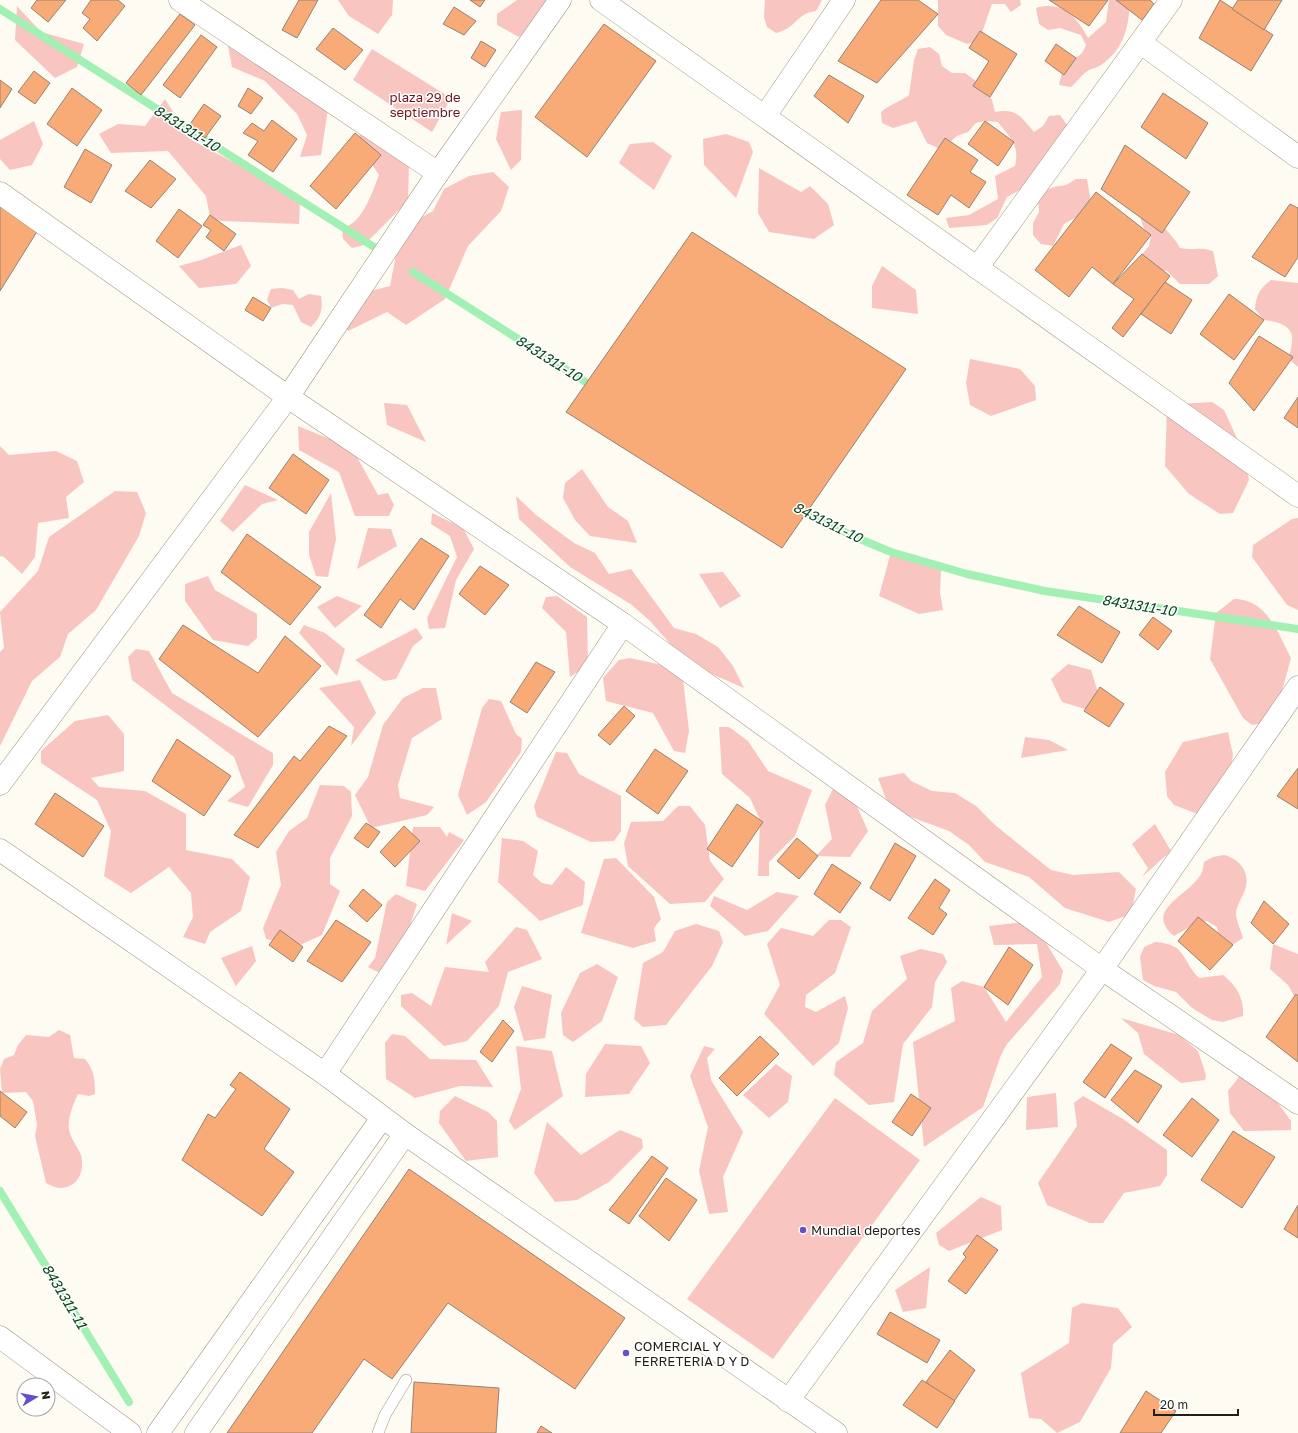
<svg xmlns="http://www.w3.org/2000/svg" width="1298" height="1433" viewBox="0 0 1298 1433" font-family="'Golos Text',sans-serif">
  <rect width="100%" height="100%" fill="#fefbf3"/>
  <g fill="#f8c5c1">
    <path d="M338 0H393L392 15 378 34 349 16Z"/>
    <path d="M517 0H553L552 7 519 37 497 25V14Z"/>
    <path d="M765 0H822L816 11C795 14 797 28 776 33L767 27 764 17Z"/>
    <path d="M938 0H1020L1021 5 1011 12 1005 4H992L979 41 967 44 946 35 938 26Z"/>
    <path d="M1109 0H1130C1129 27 1124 49 1101 65 1097 68 1093 68 1089 70 1082 74 1077 82 1071 87L1059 85C1061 78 1062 68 1067 63 1077 54 1080 60 1086 45L1081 35 1060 28 1048 30 1039 24 1036 8C1062 0 1077 17 1088 38L1106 22Z"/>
    <path d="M17 6 41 32 84 44 77 67 55 78 15 40Z"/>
    <path d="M233 36 330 96 321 155 300 157 307 135 297 114 265 81 232 67 228 46Z"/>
    <path d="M930 47 939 54 942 66 952 73H965L984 87 992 100 995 112C1017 108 1021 117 1034 132L1043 126 1049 116 1060 115 1067 125 1027 186 1007 197 997 218 987 225 949 228 946 218 969 215 998 199 995 176 1015 166C1020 144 1010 138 998 122L985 121 976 123 968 132 957 136 948 144 938 148 927 143 916 121 893 128 882 123 881 112C890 104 900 102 909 95L914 60 918 49Z"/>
    <path d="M372 49 451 98 432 132 353 80Z"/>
    <path d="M165 99 190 139 285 190 292 192 300 200 299 224 221 221 210 217 206 196 168 151 111 153 99 134 118 124 145 126Z"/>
    <path d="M522 110 521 160 511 170 496 139 501 112Z"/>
    <path d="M34 121 43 144 32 165 10 170 0 159V140Z"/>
    <path d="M359 122 409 162 408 201 364 245 352 248 343 239 342 228C363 224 372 192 379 175L360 146Z"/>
    <path d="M726 134 749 142 753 152 736 198 704 165 703 139Z"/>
    <path d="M653 142 672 156 654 190 619 163 630 144Z"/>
    <path d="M759 168 801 192 810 186 828 204 834 225 814 239 769 232 758 213Z"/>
    <path d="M493 172 509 187 501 211 468 246 445 299 406 325 387 312 348 331 340 321 343 298 390 286 401 229 433 211 444 189 469 176Z"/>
    <path d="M1076 179H1087L1091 203 1084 213 1064 224 1053 246 1041 244 1033 235V223L1039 212 1038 201 1044 191 1054 187 1066 185Z"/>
    <path d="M1140 212 1158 218C1164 230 1174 236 1180 248 1195 251 1199 246 1213 251L1218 276 1209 284H1180L1167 271 1154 270 1142 254 1149 246 1151 235C1142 230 1141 221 1140 212Z"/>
    <path d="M241 245 251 266 236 284 199 288 179 266 201 260Z"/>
    <path d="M882 266 916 290 918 314 872 308V286Z"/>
    <path d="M1271 280 1298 283V367L1289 359C1290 352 1293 343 1292 336 1290 324 1274 321 1264 320L1255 309C1256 295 1260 288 1271 280Z"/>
    <path d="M282 288 293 290 299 299 309 294 321 296C323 310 321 317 311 327L301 322 293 305 282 304 271 308 267 299 271 289Z"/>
    <path d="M970 359 1020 369 1035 386 1036 400 991 416 970 405 966 383Z"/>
    <path d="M1188 399 1179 404 1212 402 1224 410 1245 456 1249 480 1233 513 1220 514 1189 494 1165 466 1167 408Z"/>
    <path d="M384 403 407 405 426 442 387 425Z"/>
    <path d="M298 426 352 448 378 495 388 493 394 505 389 516H355L339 472 299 450Z"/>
    <path d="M0 446 9 455 56 451 77 461 84 482 66 497 69 518 38 523 35 557 22 574 4 557 0 556Z"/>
    <path d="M582 469 608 507 628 521 637 543 590 536 575 520 563 498 565 483Z"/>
    <path d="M245 485 278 500 262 504 233 532 220 521Z"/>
    <path d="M115 491 137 492 146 513 139 536 96 610 68 634 60 657 32 681 0 746V652L4 648 0 612 38 571 49 537Z"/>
    <path d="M331 493 336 539 328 577 316 576 309 555V532Z"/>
    <path d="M516 496 536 515 574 543 595 553 609 574 631 569 674 628 696 634 718 647 733 666 744 688 700 669 681 656 650 621 632 605 570 567 519 519Z"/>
    <path d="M432 513 463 528 474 549 456 580 445 628 429 629 427 618 457 557 450 536 431 524Z"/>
    <path d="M1298 518V610L1287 605 1252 557 1253 545 1292 519Z"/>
    <path d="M368 528 391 529 397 546 357 569Z"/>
    <path d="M891 552 929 564 941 570 940 593 943 610 919 614 879 596Z"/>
    <path d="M723 572 741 596 720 608 699 574Z"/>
    <path d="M208 576 215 590 257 614V638L248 646 213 640 185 601V584Z"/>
    <path d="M337 596 362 606 335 628 317 607Z"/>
    <path d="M557 596 587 617 588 665 570 677 566 632 542 608 546 597Z"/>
    <path d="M1234 599C1267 599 1278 633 1291 658L1281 695 1263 723 1252 725 1243 718 1210 659 1216 613Z"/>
    <path d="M304 625 325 633 345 649 337 676 299 633Z"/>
    <path d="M416 628 423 638 413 646 396 679 384 681 355 660Z"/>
    <path d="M136 649 149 651 172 693 273 753V765L248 807 227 801 245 787 234 757 132 680 128 657Z"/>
    <path d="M630 658 676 668 683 679 689 731 685 753 674 751 653 713 606 701 603 678 619 660Z"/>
    <path d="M1068 664 1091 670 1105 715 1062 702 1051 679Z"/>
    <path d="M360 680 376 713 351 746 354 727 319 688Z"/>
    <path d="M423 688H436L442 719 412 738 398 785 400 798 434 807 427 815 371 828 355 795 368 777 383 725 403 698Z"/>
    <path d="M489 699 501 701 516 734 522 739 521 752 486 802 467 815 458 795 482 708Z"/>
    <path d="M108 715 124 734V771L91 778 99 787 145 791 186 814V850L232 859 250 877 241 911 210 932 205 944 183 937 193 917 191 893 169 867 131 893 104 876 111 831 97 800 41 763V751L75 721Z"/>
    <path d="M719 727H729L748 741 768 771 812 790 795 836 769 862V876H758L760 820 750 798 722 774Z"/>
    <path d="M1228 732 1233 755 1224 804 1203 816 1174 805 1167 796 1165 772 1183 742Z"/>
    <path d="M1025 737 1049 740 1068 750 1021 758Z"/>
    <path d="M556 752 567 753 579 774 621 796V831L614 841 591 842 537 817 534 806Z"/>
    <path d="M904 773 911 781 932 791 955 793 976 806 995 825 1051 870 1073 875 1119 872 1136 889 1131 914 1109 922 1065 908 1029 877 985 862 969 845 949 831 903 814 886 799 878 778Z"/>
    <path d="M847 784 868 831 850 857 816 856 832 839 825 805 835 785Z"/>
    <path d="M320 785 344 786 351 792 352 816 330 858V884L340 891 322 935 300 945 266 939 263 928 281 885 276 852 289 831 307 818Z"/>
    <path d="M678 806H690L705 825 710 861 724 879 705 902 670 904 628 866 624 843 631 822 663 821Z"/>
    <path d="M1155 824 1171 851 1142 877 1148 868 1132 844Z"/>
    <path d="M413 827H440L447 837 449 832 464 840 425 891 406 886Z"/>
    <path d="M502 838 523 841 538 851 533 875 542 883 552 885 566 867 585 882 583 905 540 921 498 882Z"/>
    <path d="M1224 855C1240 859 1251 873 1245 890 1242 898 1236 906 1236 914 1236 920 1241 931 1243 938L1229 947 1219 939 1217 927 1207 921 1195 924 1174 936C1143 909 1189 896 1201 874 1203 871 1203 866 1204 862L1213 857Z"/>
    <path d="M616 858 654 897 661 919 654 928 656 941 633 948 581 933 604 859Z"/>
    <path d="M777 892 799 896 768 931 745 936 710 906 714 896 747 910Z"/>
    <path d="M396 894 417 904 398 961 378 972 368 967 375 958 387 902Z"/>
    <path d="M452 913 472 921 446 945Z"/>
    <path d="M829 920H841L851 927 835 973 806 995 805 1007 816 1012 845 996 848 1008 839 1043 813 1066 764 1014 780 985 767 944 781 928 813 936Z"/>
    <path d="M1033 921 1063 971 1060 984 1007 1044 1001 1055 983 1107 924 1147 913 1042 955 1021 951 988 962 981 984 987 1006 1022 1042 977 1037 944 994 945 989 926Z"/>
    <path d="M696 924 719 931 723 942 712 966 666 1025 643 1027 634 1019 643 963 663 952 675 931Z"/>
    <path d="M516 927 527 930 542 959 508 972 499 1006 467 1041 444 1046 401 1006V995L412 993 431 1006 445 967 489 972 485 962Z"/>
    <path d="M1155 942C1187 944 1181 960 1199 978L1223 975C1237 986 1244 998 1243 1016L1223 1022 1212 1020 1192 1008 1176 992 1154 986 1143 980 1140 957 1144 947Z"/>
    <path d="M1273 944 1298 954V1003L1288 985 1270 969Z"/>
    <path d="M252 946 256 961 236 986 221 958Z"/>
    <path d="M921 949 943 954 947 962 935 982 932 1007 903 1044 894 1102 869 1105 834 1075 836 1062 863 1043 872 1011 907 979 900 956Z"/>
    <path d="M597 964 618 977 602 1021 573 1042 563 1035 561 1013 580 973Z"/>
    <path d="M522 986 552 995 545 1038 524 1041 514 1007Z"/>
    <path d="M1121 1018 1179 1035 1198 1051 1206 1075 1205 1080 1181 1083 1144 1054 1138 1033Z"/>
    <path d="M59 1030 70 1035 74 1058 85 1059C94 1070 95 1079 95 1094L89 1096 78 1094C73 1104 66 1122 70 1133 72 1141 78 1147 81 1155 85 1171 78 1188 60 1188 56 1188 50 1185 46 1183L35 1136 37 1125 33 1101 26 1092 2 1093 0 1069 4 1059 14 1055 18 1045 26 1035 49 1037Z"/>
    <path d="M392 1034 405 1036 430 1059 476 1060 493 1087 460 1086 415 1098 386 1079 385 1043Z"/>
    <path d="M605 1044 641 1046 650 1063 629 1094 585 1097 586 1074Z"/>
    <path d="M516 1046 552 1051 563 1096 515 1130 509 1121 521 1089Z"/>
    <path d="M704 1046 715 1049 707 1058 711 1080 743 1132 723 1177 728 1212 709 1214 699 1171 708 1127 690 1076Z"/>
    <path d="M776 1064 792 1076 788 1102 769 1118 743 1095Z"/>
    <path d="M1254 1070 1291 1121V1130L1244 1131 1230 1113 1228 1091 1242 1073Z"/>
    <path d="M1056 1093 1058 1127 1026 1130 1027 1097Z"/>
    <path d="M455 1096 488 1112 497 1121 498 1157 466 1161 439 1123 440 1111Z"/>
    <path d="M1083 1096 1123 1119 1167 1150V1175L1160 1186 1124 1193 1103 1223H1090L1047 1205 1038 1183 1077 1126 1074 1103Z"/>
    <path d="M835 1098 920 1160 773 1359 687 1299Z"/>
    <path d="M547 1122 581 1155 620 1130 642 1139 643 1148 609 1182 577 1200 555 1202 534 1173Z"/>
    <path d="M981 1197 1001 1206 1002 1230 949 1251 939 1245 936 1233Z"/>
    <path d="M930 1267 926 1308 903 1312 895 1290Z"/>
    <path d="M1082 1303 1118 1308 1132 1327 1113 1344 1111 1368 1080 1422 1057 1433 1041 1419 1029 1418 1021 1373 1069 1343 1072 1308Z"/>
  </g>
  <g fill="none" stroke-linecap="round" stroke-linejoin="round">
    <g stroke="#a2f0b3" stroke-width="8">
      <path d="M0 9 374 247"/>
      <path d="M413 272 595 388"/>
      <path d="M797 509 855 537 891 552 967 574 1045 591 1298 629"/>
      <path d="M0 1191 129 1402"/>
    </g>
  </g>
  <g fill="#f8ab76" stroke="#948277">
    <path d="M37 0H66L48 22 31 8Z"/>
    <path d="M91 0H118L125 6 97 41 83 28 90 19 82 13Z"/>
    <path d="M299 0H318L297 38 282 30Z"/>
    <path d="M470 0H485L480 7Z"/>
    <path d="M881 0H918L938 14 877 83 838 61Z"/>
    <path d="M1049 0H1108L1089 26Z"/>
    <path d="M1116 0H1150L1154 4 1142 20Z"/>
    <path d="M1220 0 1273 35 1251 71 1199 38Z"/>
    <path d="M1238 0H1282L1264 30 1232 9Z"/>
    <path d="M454 7 476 21 464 35 443 24Z"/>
    <path d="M180 14 195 25 141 95 126 83Z"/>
    <path d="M604 24 656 61 587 157 535 117Z"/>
    <path d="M333 28 363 50 345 70 316 49Z"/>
    <path d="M980 31 1017 54 990 97 973 86 989 61 969 48Z"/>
    <path d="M201 35 217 47 180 98 163 85Z"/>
    <path d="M481 41 496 50 485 67 471 58Z"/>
    <path d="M1056 44 1076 58 1064 75 1045 61Z"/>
    <path d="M34 71 50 83 35 104 18 92Z"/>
    <path d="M829 75 864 96 848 123 814 96Z"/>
    <path d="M0 80 12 89 0 108Z"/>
    <path d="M72 88 102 110 77 146 47 124Z"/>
    <path d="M248 88 263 98 251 114 238 106Z"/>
    <path d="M1163 93 1208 123 1186 159 1141 127Z"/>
    <path d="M204 104 221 116 205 138 188 127Z"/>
    <path d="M272 120 297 139 273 172 248 155 258 141 243 133 252 123 264 131Z"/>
    <path d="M985 121 1014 142 998 166 968 144Z"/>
    <path d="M355 133 381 155 336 209 310 186Z"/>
    <path d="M945 138 978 160 970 172 986 182 969 208 951 195 938 215 907 195Z"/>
    <path d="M1125 145 1190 192 1162 233 1101 189Z"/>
    <path d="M85 149 112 165 91 203 64 187Z"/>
    <path d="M150 160 176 179 151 208 125 191Z"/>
    <path d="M1096 192 1151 235 1113 284 1092 267 1069 297 1035 270Z"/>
    <path d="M0 204 38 230 0 291Z"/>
    <path d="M1290 204 1298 208V257L1285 277 1252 257Z"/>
    <path d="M179 209 202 226 178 258 156 241Z"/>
    <path d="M210 215 236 234 224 251 206 237 211 230 203 225Z"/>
    <path d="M692 232 906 369 782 548 566 412Z"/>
    <path d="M1142 254 1170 276 1123 337 1112 328 1134 299 1113 284Z"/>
    <path d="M1165 282 1192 300 1171 334 1141 314Z"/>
    <path d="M1229 294 1264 320 1234 360 1200 334Z"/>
    <path d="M253 297 271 308 263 321 245 310Z"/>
    <path d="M1259 336 1293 357 1254 411 1229 383Z"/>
    <path d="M1298 397V428L1284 418Z"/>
    <path d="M293 454 329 480 306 514 269 488Z"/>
    <path d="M247 534 321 587 290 625 221 572Z"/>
    <path d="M421 538 449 556 414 610 400 599 381 628 364 615Z"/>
    <path d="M480 566 509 585 485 615 459 594Z"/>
    <path d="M1079 606 1120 632 1102 663 1057 635Z"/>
    <path d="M1153 617 1172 631 1158 650 1139 635Z"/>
    <path d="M183 625 258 673 285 636 321 666 258 737 159 659Z"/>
    <path d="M536 662 555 672 527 713 510 702Z"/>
    <path d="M1100 687 1124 704 1109 727 1084 711Z"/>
    <path d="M624 706 635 716 610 745 598 735Z"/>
    <path d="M329 726 347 736 258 848 234 835 294 756 300 761Z"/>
    <path d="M177 739 231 776 204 816 152 781Z"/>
    <path d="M655 749 688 771 658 814 626 791Z"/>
    <path d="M1298 768V809L1277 796Z"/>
    <path d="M55 793 104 826 83 857 35 824Z"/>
    <path d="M737 804 763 822 732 867 707 849Z"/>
    <path d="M366 823 380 832 368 848 354 838Z"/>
    <path d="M404 826 420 841 395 867 380 852Z"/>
    <path d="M797 838 818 856 799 879 777 861Z"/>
    <path d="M895 843 916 856 890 901 870 888Z"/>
    <path d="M832 864 861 883 840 913 814 894Z"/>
    <path d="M935 879 950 890 939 908 947 914 933 935 908 918Z"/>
    <path d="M363 889 382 905 367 922 349 906Z"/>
    <path d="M1264 901 1289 924 1273 944 1251 923Z"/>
    <path d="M1198 917 1233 945 1210 970 1178 941Z"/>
    <path d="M336 920 371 942 342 982 307 961Z"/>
    <path d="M280 930 303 947 293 962 269 945Z"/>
    <path d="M1009 947 1033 965 1008 1005 984 987Z"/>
    <path d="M1296 994 1298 996V1062L1266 1037Z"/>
    <path d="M503 1020 514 1031 492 1062 480 1052Z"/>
    <path d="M760 1036 779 1054 737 1096 719 1078Z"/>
    <path d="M1111 1044 1132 1058 1105 1098 1083 1082Z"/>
    <path d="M1135 1070 1162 1086 1138 1123 1111 1100Z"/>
    <path d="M240 1072 290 1109 264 1149 294 1172 262 1216 182 1160 208 1114 215 1118 236 1089 230 1085Z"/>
    <path d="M0 1091 27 1112 15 1128 0 1116Z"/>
    <path d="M911 1094 931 1108 912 1136 892 1122Z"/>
    <path d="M1192 1098 1219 1120 1192 1157 1163 1135Z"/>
    <path d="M1233 1131 1275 1157 1242 1208 1201 1180Z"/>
    <path d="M652 1156 668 1168 629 1224 609 1210Z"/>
    <path d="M409 1169 625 1318 575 1389 448 1303 392 1379 364 1359 312 1433H227Z"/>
    <path d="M666 1178 697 1200 669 1241 639 1216Z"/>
    <path d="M1298 1205V1238L1284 1229Z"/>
    <path d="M977 1235 998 1250 966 1294 948 1281 966 1257 963 1254Z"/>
    <path d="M890 1312 940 1340 927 1363 877 1334Z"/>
    <path d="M950 1350 975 1370 953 1403 926 1382Z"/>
    <path d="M922 1380 955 1401 937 1428 903 1405Z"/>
    <path d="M414 1382 499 1388 496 1433H411Z"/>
    <path d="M1146 1391 1176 1411 1161 1433H1120Z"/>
    <path d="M541 1426 552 1433H537Z"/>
  </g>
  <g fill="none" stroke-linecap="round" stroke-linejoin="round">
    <defs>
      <path id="service" d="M378 1433 385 1415 406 1380"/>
      <g id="minor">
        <path d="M180 0 438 173"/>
        <path d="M601 0 1298 496"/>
        <path d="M1141 43 1298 157"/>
        <path d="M765 116 844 0"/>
        <path d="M0 193 288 397 623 624 1102 969 1298 1103"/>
        <path d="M977 268 1171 0"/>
        <path d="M0 784 288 397 438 173 560 0"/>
        <path d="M0 850 325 1074 405 1134 836 1433"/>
        <path d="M325 1074 623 624"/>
        <path d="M0 1337 130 1433"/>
        <path d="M788 1401 1102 969 1298 687"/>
        <path d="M158 1433 382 1118"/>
        <path d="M196 1433 405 1134"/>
      </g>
    </defs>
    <use href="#service" stroke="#9f9785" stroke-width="12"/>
    <use href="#minor" stroke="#9f9785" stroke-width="23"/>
    <use href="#service" stroke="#fff" stroke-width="11"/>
    <use href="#minor" stroke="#fff" stroke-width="22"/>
  </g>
  <g fill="#684ec8" stroke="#fff" stroke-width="1.5">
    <circle cx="803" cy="1230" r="4"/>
    <circle cx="626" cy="1353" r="4"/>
  </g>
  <g text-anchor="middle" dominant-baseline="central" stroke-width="3" stroke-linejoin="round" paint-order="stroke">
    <g font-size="13" fill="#69171b" stroke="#fff">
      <text x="425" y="97">plaza 29 de<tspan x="425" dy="15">septiembre</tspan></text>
    </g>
    <g font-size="13" fill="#221f18" stroke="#fff" text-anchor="start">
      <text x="811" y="1230">Mundial deportes</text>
      <text x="634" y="1346">COMERCIAL Y<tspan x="634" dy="15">FERRETERIA D Y D</tspan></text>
    </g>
    <g font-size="14" font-style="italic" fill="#0c4620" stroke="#fff">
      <text transform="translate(187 128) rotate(32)">8431311-10</text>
      <text transform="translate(549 358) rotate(32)">8431311-10</text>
      <text transform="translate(828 522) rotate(26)">8431311-10</text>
      <text transform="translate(1139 605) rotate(9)">8431311-10</text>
      <text transform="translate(65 1296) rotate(59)">8431311-11</text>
    </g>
  </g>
  <g transform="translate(36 1397) rotate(80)"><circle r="19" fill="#ffffff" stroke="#a7a5a3"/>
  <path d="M0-3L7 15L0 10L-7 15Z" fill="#684ec8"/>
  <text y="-6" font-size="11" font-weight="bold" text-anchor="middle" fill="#221f18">N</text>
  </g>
  <path d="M1154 1409v6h84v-6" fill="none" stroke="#221f18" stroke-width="2"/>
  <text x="1160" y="1409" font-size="12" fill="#221f18" stroke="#ffffff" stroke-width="3" paint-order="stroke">20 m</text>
</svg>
